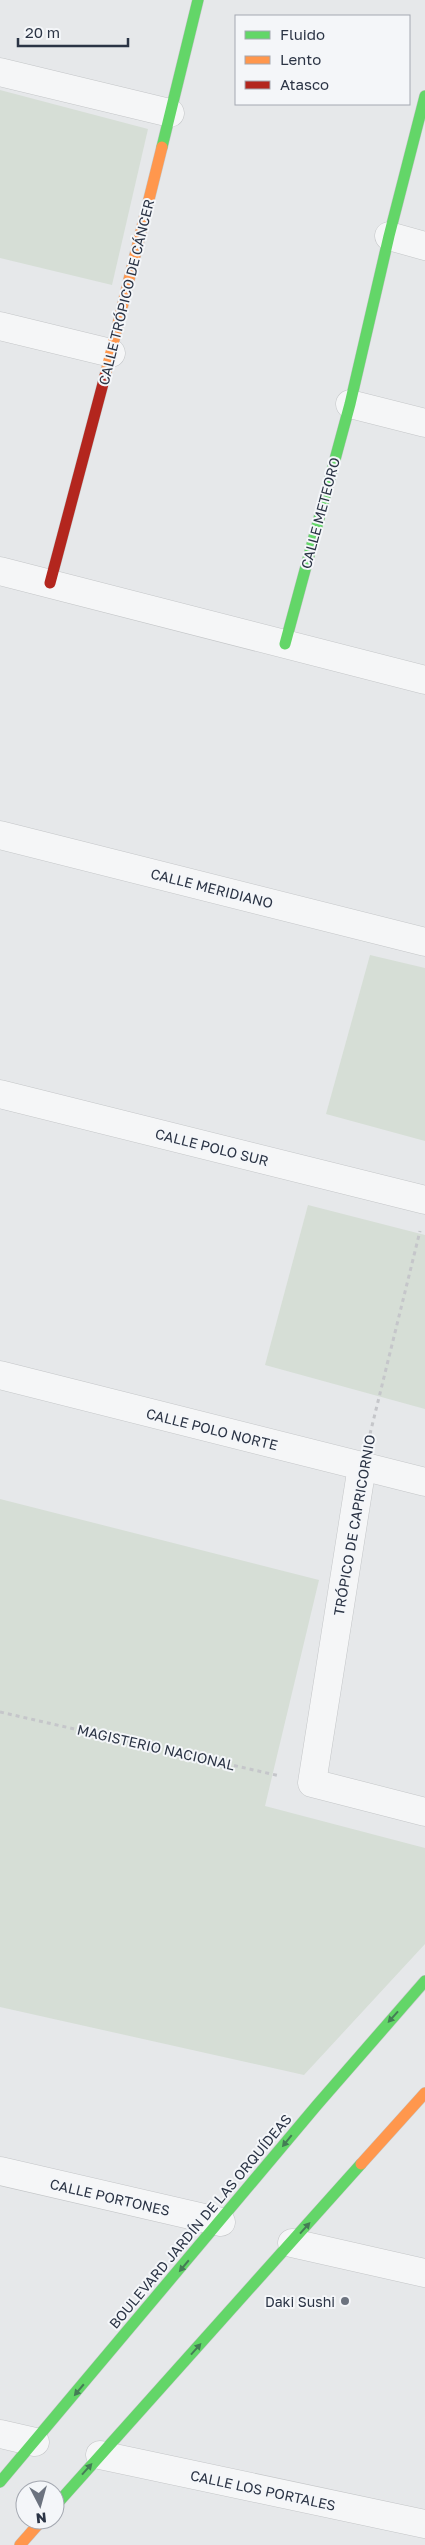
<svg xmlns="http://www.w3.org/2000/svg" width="425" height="2545" viewBox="0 0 425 2545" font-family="'Golos Text',sans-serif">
  <rect width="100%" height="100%" fill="#e6e8ea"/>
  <g fill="#d6ded6">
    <path d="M0 90 148 129 112 285 0 258Z"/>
    <path d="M370 955 425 968V1141L326 1114Z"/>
    <path d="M308 1205 425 1235V1409L265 1365Z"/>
    <path d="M0 1499 319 1580 265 1806 425 1848V1944L304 2075 0 2007Z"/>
  </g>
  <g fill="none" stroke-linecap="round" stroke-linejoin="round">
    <defs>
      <g id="street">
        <path d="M0 72 170 113"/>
        <path d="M389 236 425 246"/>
        <path d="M0 326 111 353"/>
        <path d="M350 404 425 423"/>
        <path d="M0 571 425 680"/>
        <path d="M0 835 425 942"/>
        <path d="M0 1094 425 1200"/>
        <path d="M0 1375 425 1482"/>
        <path d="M362 1466 312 1783 425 1812"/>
        <path d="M0 2171 221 2222"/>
        <path d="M292 2243 425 2273"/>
        <path d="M0 2434 35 2442"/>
        <path d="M100 2455 425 2524"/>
      </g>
      <g id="fast">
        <path d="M162 147 198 0"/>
        <path d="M285 644 350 404 389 236 425 96"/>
        <path d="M0 2482 317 2105 425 1981"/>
        <path d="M55 2506 361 2164"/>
      </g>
      <g id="slow">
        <path d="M105 376 162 147"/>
        <path d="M361 2164 425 2093"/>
        <path d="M20 2545 42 2520"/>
      </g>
      <path id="jam" d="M50 583 105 376"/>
    </defs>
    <use href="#street" stroke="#c4c6c8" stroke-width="29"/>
    <use href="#fast" stroke="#c4c6c8" stroke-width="12"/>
    <use href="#slow" stroke="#c4c6c8" stroke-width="12"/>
    <use href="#jam" stroke="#c4c6c8" stroke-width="12"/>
    <g stroke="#c5c6ca" stroke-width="3" stroke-dasharray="4 4" stroke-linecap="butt">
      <path d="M370 1434 420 1231"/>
      <path d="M0 1712 280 1776"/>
    </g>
    <use href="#street" stroke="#f5f6f7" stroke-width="28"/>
    <use href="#fast" stroke="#63d668" stroke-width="11"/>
    <use href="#slow" stroke="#ff974d" stroke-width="11"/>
    <use href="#jam" stroke="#b3261e" stroke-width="11"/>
  </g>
  <defs><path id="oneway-solid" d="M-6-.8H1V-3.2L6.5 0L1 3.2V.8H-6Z" transform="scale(1.25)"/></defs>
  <g fill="#447d55">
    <use href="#oneway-solid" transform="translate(393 2017) rotate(132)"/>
    <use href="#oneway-solid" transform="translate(287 2141) rotate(129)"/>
    <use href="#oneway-solid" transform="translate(305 2228) rotate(-48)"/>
    <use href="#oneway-solid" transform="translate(184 2266) rotate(130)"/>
    <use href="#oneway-solid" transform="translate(196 2349) rotate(-48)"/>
    <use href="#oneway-solid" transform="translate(79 2390) rotate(130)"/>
    <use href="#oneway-solid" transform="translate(87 2469) rotate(-48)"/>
  </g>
  <circle fill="#6c737f" stroke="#f4f6f9" stroke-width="2" cx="345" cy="2301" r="5"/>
  <g text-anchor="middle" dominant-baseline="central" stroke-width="4" stroke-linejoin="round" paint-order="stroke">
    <g font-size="14" fill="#2b3445" stroke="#f4f6f9">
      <text transform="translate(126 292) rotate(-76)">CALLE TRÓPICO DE CÁNCER</text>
      <text transform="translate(320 513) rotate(-75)">CALLE METEORO</text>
      <text transform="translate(212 888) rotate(14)">CALLE MERIDIANO</text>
      <text transform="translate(212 1147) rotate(14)">CALLE POLO SUR</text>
      <text transform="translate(212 1429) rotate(14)">CALLE POLO NORTE</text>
      <text transform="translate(354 1525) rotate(-80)">TRÓPICO DE CAPRICORNIO</text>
      <text transform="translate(156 1747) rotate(13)">MAGISTERIO NACIONAL</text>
      <text transform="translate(110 2197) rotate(13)">CALLE PORTONES</text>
      <text transform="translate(200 2221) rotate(-50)">BOULEVARD JARDÍN DE LAS ORQUÍDEAS</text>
      <text transform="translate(263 2490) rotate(12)">CALLE LOS PORTALES</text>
    </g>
    <g font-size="14" fill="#2b3445" stroke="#f4f6f9" text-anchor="end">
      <text x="335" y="2301">Daki Sushi</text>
    </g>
  </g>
  <rect x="235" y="15" width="175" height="90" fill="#f4f6f9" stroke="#a4a8b1"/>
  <rect x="245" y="31" width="25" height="8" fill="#63d668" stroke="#a4a8b1"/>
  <text x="280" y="40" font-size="15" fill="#2b3445">Fluido</text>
  <rect x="245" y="56" width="25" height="8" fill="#ff974d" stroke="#a4a8b1"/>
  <text x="280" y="65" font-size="15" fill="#2b3445">Lento</text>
  <rect x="245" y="81" width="25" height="8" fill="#b3261e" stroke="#a4a8b1"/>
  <text x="280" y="90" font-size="15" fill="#2b3445">Atasco</text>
  <g transform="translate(40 2505) rotate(174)"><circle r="24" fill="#f4f6f9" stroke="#a4a8b1"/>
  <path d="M0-4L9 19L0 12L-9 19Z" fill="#6c737f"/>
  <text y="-8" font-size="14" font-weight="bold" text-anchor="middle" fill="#2b3445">N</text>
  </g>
  <path d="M18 38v8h110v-8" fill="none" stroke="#2b3445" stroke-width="2.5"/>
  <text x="25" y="38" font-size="15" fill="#2b3445" stroke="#f4f6f9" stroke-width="4" paint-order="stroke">20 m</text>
</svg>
